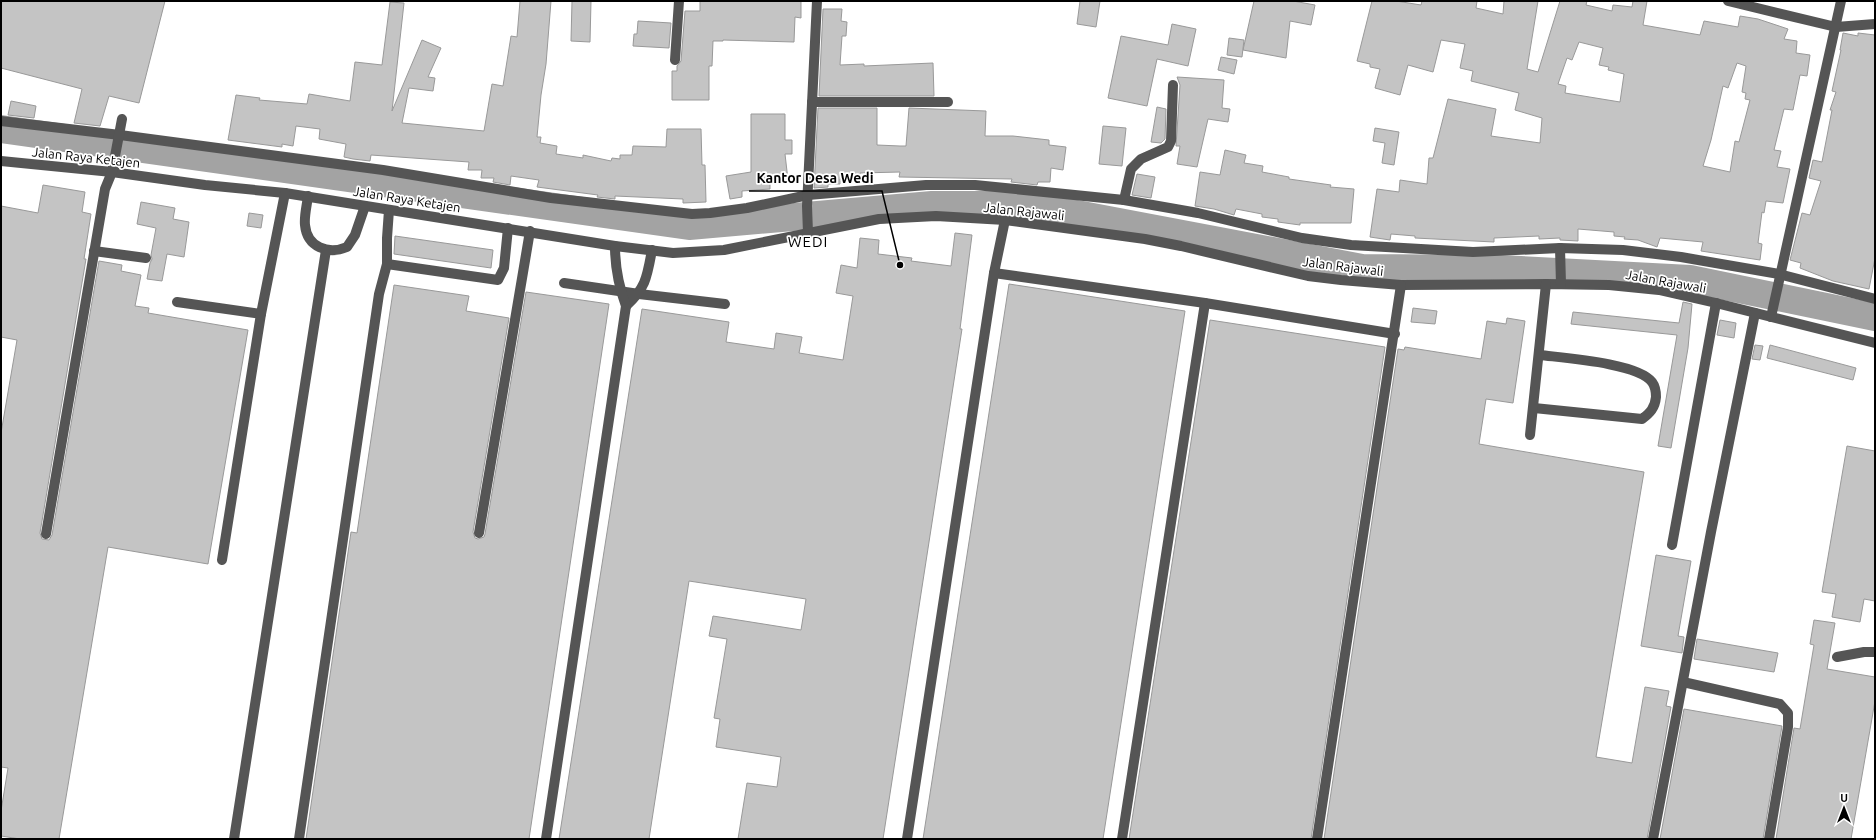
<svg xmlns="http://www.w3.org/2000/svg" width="1876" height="840" viewBox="0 0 1876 840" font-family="Ubuntu,sans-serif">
  <rect width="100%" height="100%" fill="#fff"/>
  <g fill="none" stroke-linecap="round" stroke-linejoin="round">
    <path stroke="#a3a3a3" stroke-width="28" d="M1 129 689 226 932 205H1029L1362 268 1500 269 1690 279 1875 317"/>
  </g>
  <g fill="#c4c4c4" stroke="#999" fill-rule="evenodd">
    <path d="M1 1H165L139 103 109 96 100 126 74 123 82 89 1 68Z"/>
    <path d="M520 1H551L546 64 541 95 537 137H541L540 143 557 146 556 154 583 158V155L611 161 612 158 620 159V155H632L633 146 666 147 667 129H701L702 165H705L706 202 683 203V199L615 196V199L597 197 598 195 537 187 539 180 511 176 510 185 493 182 494 178H481L482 170H468L469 162 371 155 370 161 353 159 344 157 346 144 319 139 320 129 296 126 293 146 282 144V147L228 140 236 95 260 98 259 100 307 104 309 94 350 101 355 62 382 65 390 2 404 3 392 111 422 40 441 48 428 77 435 78 433 91 409 88 402 123 484 131 492 84 503 86 511 36 517 37Z"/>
    <path d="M572 1H591L590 42 571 41Z"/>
    <path d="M700 1H801V18L795 17 794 42 723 40V41H713L712 66H709V100H672V71H677V66L681 61 685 11H700Z"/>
    <path d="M1080 1H1100L1096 27 1077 24Z"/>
    <path d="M1254 1H1293L1315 5 1311 25 1290 21 1286 58 1243 50Z"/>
    <path d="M1372 1H1396L1421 5 1422 1H1477L1476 8 1503 14 1504 1H1538L1527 69 1538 72 1560 1H1587L1586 5 1612 11 1613 5 1632 7 1633 1H1647L1643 25 1700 35 1704 21 1738 27 1740 16 1758 19 1788 29 1784 39 1797 41 1796 53 1810 55 1807 76 1800 75 1793 110 1784 109 1774 150 1781 151 1777 167 1790 169 1783 203 1766 201 1764 213 1762 212 1758 243 1762 244 1760 260 1701 251 1703 242 1660 238 1657 247 1638 240 1624 239 1625 237 1614 236V232L1578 229V241L1560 240V238L1539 239V236L1494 238V242L1415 238V236L1391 234 1390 240 1370 237 1377 189 1399 192 1400 180 1427 184 1429 158H1433L1448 99 1496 109 1491 136 1540 143 1542 118 1515 110 1519 93 1471 81 1473 71 1460 68 1465 44 1441 40 1433 72 1408 65 1400 95 1375 88 1380 69 1370 67V64L1357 61ZM1579 42 1603 48 1599 65 1609 67 1608 70 1624 74 1620 102 1565 93 1566 86 1558 84 1567 58 1572 60ZM1737 63 1746 66 1742 92 1746 93 1745 99 1750 100 1739 142 1735 141 1730 172 1703 166 1711 140 1723 86 1728 88Z"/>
    <path d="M823 9H842L841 21 847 22 846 36H842L840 65 864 64V66L933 63 934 96H819Z"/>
    <path d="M638 21 671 23 669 48 633 46 634 34H637Z"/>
    <path d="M1172 24 1196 29 1188 66 1157 59 1147 106 1108 98 1121 36 1168 45Z"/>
    <path d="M1843 33 1858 36V33L1875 35V258L1869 289 1833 281 1800 268 1801 263 1790 260 1802 213 1810 215 1821 181 1809 178 1813 160 1822 162 1832 110H1830L1836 92 1832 91 1841 50H1840Z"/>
    <path d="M1229 38 1244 40 1242 57 1227 55Z"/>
    <path d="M1221 57 1237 60 1234 74 1218 70Z"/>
    <path d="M1177 77 1224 80 1222 108 1230 109 1228 122 1208 119 1197 167 1177 164 1180 146H1176L1180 85Z"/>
    <path d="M11 101 36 106 34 118 8 115Z"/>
    <path d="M1157 107 1166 109 1165 139 1161 143 1151 142Z"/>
    <path d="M818 108H877V145L900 146H906L909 108 986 111 985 136H1013L1049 140V145L1066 147 1063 170 1051 168 1050 182H1038L1037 185 1011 182 1012 179 899 177 900 172 860 173V179H840V184H828V187L814 188Z"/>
    <path d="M751 114H785V140H792V154H785L788 180 770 181V189L742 191V197L730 199 726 176 751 172Z"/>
    <path d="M1103 126 1126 128 1122 166 1099 164Z"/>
    <path d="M1375 128 1399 132 1394 165 1382 163 1385 143 1373 141Z"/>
    <path d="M1225 150 1246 155 1244 163 1263 166 1262 172 1289 177V179L1331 185 1330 187 1354 189 1351 223H1300V225L1278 222V219L1262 217V214L1236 209 1234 215 1214 209 1195 206 1200 172 1220 175Z"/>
    <path d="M1137 174 1155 177 1151 198 1132 195Z"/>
    <path d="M43 185 85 192 82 212 91 214 84 259H86L40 533 42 539 49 540 52 535 99 261 122 265 121 271 141 275 135 306 149 308 148 313 248 330 208 564 108 547 59 839H20L1 836V811L8 768 1 767V433L17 340 1 337V206L38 213Z"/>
    <path d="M141 202 175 208 173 219 189 222 184 257 167 254 162 281 147 279 150 263 152 259 151 255 156 228 137 224Z"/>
    <path d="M249 213 263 215 261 228 247 226Z"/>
    <path d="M955 233 972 235 960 329H962L883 839H738L747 783 777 787 781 757 716 747 720 719 714 718 727 639 709 636 713 616 801 630 806 599 689 581 649 839H559L642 309 729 322 726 342 774 349 776 333 802 337 799 353 843 360 853 296 836 293 841 265 857 268 860 238 879 240 878 254 912 258 911 261 951 266Z"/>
    <path d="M395 236 493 250 491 268 394 254Z"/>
    <path d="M1009 284 1185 311 1103 839H923Z"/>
    <path d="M394 285 469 296 466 311 509 318 473 532 475 538 478 539 484 537 485 534 526 292 609 304 529 839H306L351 532 357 533Z"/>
    <path d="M1683 302 1692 304 1688 348 1671 448 1658 446 1677 335 1571 324 1573 312 1679 323Z"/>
    <path d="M1413 308 1437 311 1435 324 1411 322Z"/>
    <path d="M1507 318 1525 321 1513 403 1486 399 1479 444 1644 472 1596 757 1632 763 1645 687 1669 691 1666 706 1671 707 1647 839H1324L1398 349 1404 350 1405 347 1481 359 1487 321 1506 324Z"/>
    <path d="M1210 320 1385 347 1311 839H1129Z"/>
    <path d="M1720 320 1736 323 1734 338 1717 335Z"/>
    <path d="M1755 345 1763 346 1760 360 1752 359Z"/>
    <path d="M1770 345 1856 368 1853 380 1767 358Z"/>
    <path d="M1847 446 1875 451V601L1864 599 1860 622 1832 617 1836 594 1822 592Z"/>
    <path d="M1656 555 1691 561 1678 636 1684 637 1682 653 1641 646Z"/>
    <path d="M1814 620 1835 623 1827 669 1875 677V701L1851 839H1776L1794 728 1800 729 1814 645 1810 644Z"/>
    <path d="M1697 639 1778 653 1774 672 1694 659Z"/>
    <path d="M1684 709 1782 726 1763 839H1660Z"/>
  </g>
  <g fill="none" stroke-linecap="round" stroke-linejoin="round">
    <g stroke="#555" stroke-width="10">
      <path d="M1728 1 1836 27 1875 24"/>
      <path d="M675 60 679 1"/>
      <path d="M812 102H948"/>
      <path d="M1 121 120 135 383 170 551 198 692 214 710 213 747 208 808 195 926 185H975L1124 200 1198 213 1302 238 1351 245 1473 252 1560 248 1623 250 1681 257 1779 274 1875 299"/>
      <path d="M1 161 112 172 205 185 285 193 615 246 673 253 724 250 879 219 936 216 1005 220 1145 239 1181 246 1308 276 1341 280 1401 285 1546 284 1609 285 1659 290 1716 303 1875 343"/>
      <path d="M308 196C307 205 304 216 305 225 307 247 328 255 347 247L355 235 365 206"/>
      <path d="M1124 200 1131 169 1141 159 1168 147 1171 141 1173 85"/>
      <path d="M808 233 807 206 817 1"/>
      <path d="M1560 248 1561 284"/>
      <path d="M94 251 146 258"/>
      <path d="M387 264 498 280 504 268 508 228"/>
      <path d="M994 273 1205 303 1395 334"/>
      <path d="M564 283 639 294 725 304"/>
      <path d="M177 302 261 314"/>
      <path d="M626 306C646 288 647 277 652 250"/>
      <path d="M1771 317 1841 1"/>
      <path d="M1534 408 1642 419C1650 413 1655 408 1656 397 1656 393 1655 386 1652 382 1638 363 1564 358 1540 355"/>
      <path d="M1530 435 1546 284"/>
      <path d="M479 533 530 231"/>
      <path d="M46 534 105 189 112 172 122 119"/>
      <path d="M1672 545 1716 303"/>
      <path d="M222 560 261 314 285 193"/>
      <path d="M1837 657 1864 652H1875"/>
      <path d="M1683 682 1780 704 1788 713V727L1769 839"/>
      <path d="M234 839 326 250"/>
      <path d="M299 839 379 294 387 264V238L389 210"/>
      <path d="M546 839 626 306C619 287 615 266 615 246"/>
      <path d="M907 839 994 273 1005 220"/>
      <path d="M1122 839 1205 303"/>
      <path d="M1317 839 1401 285"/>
      <path d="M1653 839 1711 532 1755 313"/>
    </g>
  </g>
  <g text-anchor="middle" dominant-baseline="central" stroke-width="3.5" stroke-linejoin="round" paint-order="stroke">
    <g font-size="13" fill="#000" stroke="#fff">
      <text transform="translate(86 157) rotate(6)">Jalan Raya Ketajen</text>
      <text transform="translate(407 199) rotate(9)">Jalan Raya Ketajen</text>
      <text transform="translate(1024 211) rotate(6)">Jalan Rajawali</text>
      <text transform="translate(1343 266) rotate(7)">Jalan Rajawali</text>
      <text transform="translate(1666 281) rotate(10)">Jalan Rajawali</text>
    </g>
    <g font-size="15" letter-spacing="1" fill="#000" stroke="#fff">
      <text x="808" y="241">WEDI</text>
    </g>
  </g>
  <path fill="none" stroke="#000" stroke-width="1.5" d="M900 265L882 191H749"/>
  <circle fill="#000" stroke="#fff" stroke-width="1.5" cx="900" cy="265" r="4"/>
  <g font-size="14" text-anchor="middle" font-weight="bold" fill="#000" stroke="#fff" stroke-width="3.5" stroke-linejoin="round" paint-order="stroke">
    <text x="815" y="183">Kantor Desa Wedi</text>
  </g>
  <rect width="1876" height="840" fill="none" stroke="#000000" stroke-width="4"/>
  <g transform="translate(1844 808)" stroke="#ffffff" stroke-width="3" paint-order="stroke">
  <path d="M0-3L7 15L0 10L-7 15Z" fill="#000000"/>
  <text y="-6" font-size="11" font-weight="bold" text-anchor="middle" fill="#000000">U</text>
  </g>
</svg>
